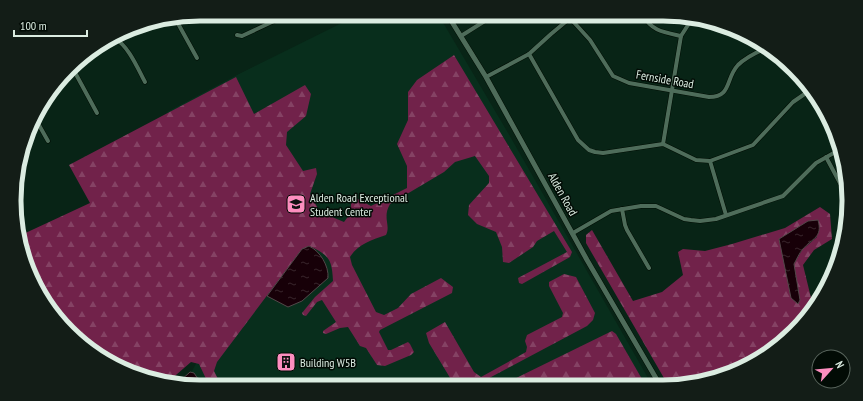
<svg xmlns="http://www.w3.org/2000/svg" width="863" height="401" viewBox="0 0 863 401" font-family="'PT Sans Narrow',sans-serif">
  <defs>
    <pattern id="forest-firs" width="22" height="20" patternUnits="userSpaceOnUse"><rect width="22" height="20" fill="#71224a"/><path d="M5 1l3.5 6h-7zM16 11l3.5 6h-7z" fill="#854264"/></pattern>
    <pattern id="water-ripples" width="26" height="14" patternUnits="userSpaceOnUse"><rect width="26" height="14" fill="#170008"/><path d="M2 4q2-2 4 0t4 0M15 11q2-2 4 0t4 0" fill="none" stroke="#38252c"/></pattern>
  </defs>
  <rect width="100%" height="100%" fill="#082416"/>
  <path fill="#082e1c" d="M360 14H438L511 138 652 385 200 387 185 384 246 271 167 112 235 76Z"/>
  <g fill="url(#forest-firs)" fill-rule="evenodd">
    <path d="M454 55 572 252 570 257 522 284 519 283 518 278 567 252 554 231 537 241 533 247 509 263 503 262 502 247 496 232 477 224 468 215 469 205 489 183V176L475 156 455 162 444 172 390 204C382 218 391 225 386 235 372 240 358 244 350 257L352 265 376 312 384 315 398 308 411 294 441 278 453 287 452 293 380 330 379 332 388 350H391L408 342 410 344 414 352 411 355 385 366 377 365 366 348 360 346 348 327 340 328 326 334 323 333V331L336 322 322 300 317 302 306 316 303 315 302 313 315 297 333 281C332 259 329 255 309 246L302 249 217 362 214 371 222 387H209V385L199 364 191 362 169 381 129 373 78 341 39 294 19 236 90 203 69 165 236 77 254 114 305 85 311 94 306 116 287 132 286 145 303 171 316 168 317 174 310 194 320 212 344 222 350 214 352 196 371 206 407 188V166L397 144 408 120V92L417 80Z"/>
    <path d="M820 207 830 214 832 239 814 250 803 265 813 306 816 305 811 314 776 348 734 373 687 385H668L586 243V235L592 230 633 301 662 292 683 275 678 252 683 249 705 251 732 244 785 228ZM808 221 817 237 802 250 794 264Z"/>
    <path d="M564 274 576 277 595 313 593 320 587 326 474 386H455L429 343 426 333 445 322 474 372 481 377 526 352 527 347 525 341 527 335 562 317 563 313 549 286V282Z"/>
    <path d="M612 331 616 334 646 386H500Z"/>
  </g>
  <g fill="url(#water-ripples)" stroke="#524749">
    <path d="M818 220C823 238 812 238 803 249 799 253 797 259 794 264L800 300 798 304 791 298 779 239 808 221Z"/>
    <path d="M309 246C320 251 329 266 328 278L302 301 288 307 267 296 302 249Z"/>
    <path d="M190 372 194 373 198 379 199 387 178 383Z"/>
  </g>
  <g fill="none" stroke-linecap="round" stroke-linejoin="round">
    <defs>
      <g id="minor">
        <path d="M270 14 274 21"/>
        <path d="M642 14C652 31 662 32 681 36"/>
        <path d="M175 18 197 58"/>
        <path d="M570 18 590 40 613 76 629 83 709 97C732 97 725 79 738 65 745 58 755 53 764 49"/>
        <path d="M237 35 242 36 274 21 285 14"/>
        <path d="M461 36 496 14"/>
        <path d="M115 39C128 45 138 69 145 82"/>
        <path d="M529 54 578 140 589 150 595 152 603 153 663 144 696 160 710 161 753 145 793 102 809 91"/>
        <path d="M72 67 97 113"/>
        <path d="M486 77 529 54 551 34 575 14"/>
        <path d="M35 118 48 141"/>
        <path d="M663 144 681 36 688 25 693 20"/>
        <path d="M826 157 849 200"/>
        <path d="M710 161 726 215"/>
        <path d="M622 209 625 225 627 230 649 268"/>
        <path d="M573 233 611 211 641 206H656L684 219 691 220 700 221 716 219 783 196 816 163 839 150"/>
      </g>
      <path id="tertiary" d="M447 14 486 77 587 260 660 385"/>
    </defs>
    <use href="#minor" stroke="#000d03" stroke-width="5"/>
    <use href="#tertiary" stroke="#000d03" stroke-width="6"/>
    <use href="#minor" stroke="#4e6c5a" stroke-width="4"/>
    <use href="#tertiary" stroke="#4e6c5a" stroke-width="5"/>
  </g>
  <defs>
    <symbol id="school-square" viewBox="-11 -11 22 22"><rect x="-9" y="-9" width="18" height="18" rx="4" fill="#fd8ebf" stroke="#020b05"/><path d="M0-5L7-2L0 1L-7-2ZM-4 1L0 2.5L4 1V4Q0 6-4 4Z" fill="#111"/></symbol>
    <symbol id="building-square" viewBox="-11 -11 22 22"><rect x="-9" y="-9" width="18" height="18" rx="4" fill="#fd8ebf" stroke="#020b05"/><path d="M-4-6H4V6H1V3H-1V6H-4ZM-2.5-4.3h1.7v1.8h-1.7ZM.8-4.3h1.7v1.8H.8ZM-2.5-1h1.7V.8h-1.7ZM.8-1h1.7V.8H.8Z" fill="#111"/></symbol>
  </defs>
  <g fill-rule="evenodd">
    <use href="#school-square" x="285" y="193" width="22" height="22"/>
    <use href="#building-square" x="275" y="351" width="22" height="22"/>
  </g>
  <g text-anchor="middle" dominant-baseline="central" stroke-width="3" stroke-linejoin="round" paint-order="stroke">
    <g font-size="12" fill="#dbece1" stroke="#020b05">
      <text transform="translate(665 79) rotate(10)">Fernside Road</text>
      <text transform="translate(563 194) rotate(61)">Alden Road</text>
    </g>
    <g font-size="12" fill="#dbece1" stroke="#020b05" text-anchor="start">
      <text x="310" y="197">Alden Road Exceptional<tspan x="310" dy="14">Student Center</tspan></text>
      <text x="300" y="362">Building W5B</text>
    </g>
  </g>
  <path d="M0 0H863V401H0ZM200 21H663A179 179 0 0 1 842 200V201A179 179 0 0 1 663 380H200A179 179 0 0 1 21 201V200A179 179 0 0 1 200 21Z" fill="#131d17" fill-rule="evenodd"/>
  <path fill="none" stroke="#dbece1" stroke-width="5" d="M200 21H663A179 179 0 0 1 842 200V201A179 179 0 0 1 663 380H200A179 179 0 0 1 21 201V200A179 179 0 0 1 200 21Z"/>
  <g transform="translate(831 369) rotate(63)"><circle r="19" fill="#020b05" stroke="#59655d"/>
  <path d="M0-3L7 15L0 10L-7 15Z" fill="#fd8ebf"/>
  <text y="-6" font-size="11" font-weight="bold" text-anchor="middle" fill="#dbece1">N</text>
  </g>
  <path d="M14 30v6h73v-6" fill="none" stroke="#dbece1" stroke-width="2"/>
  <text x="20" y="30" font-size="12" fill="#dbece1" stroke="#020b05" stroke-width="3" paint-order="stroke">100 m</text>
</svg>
